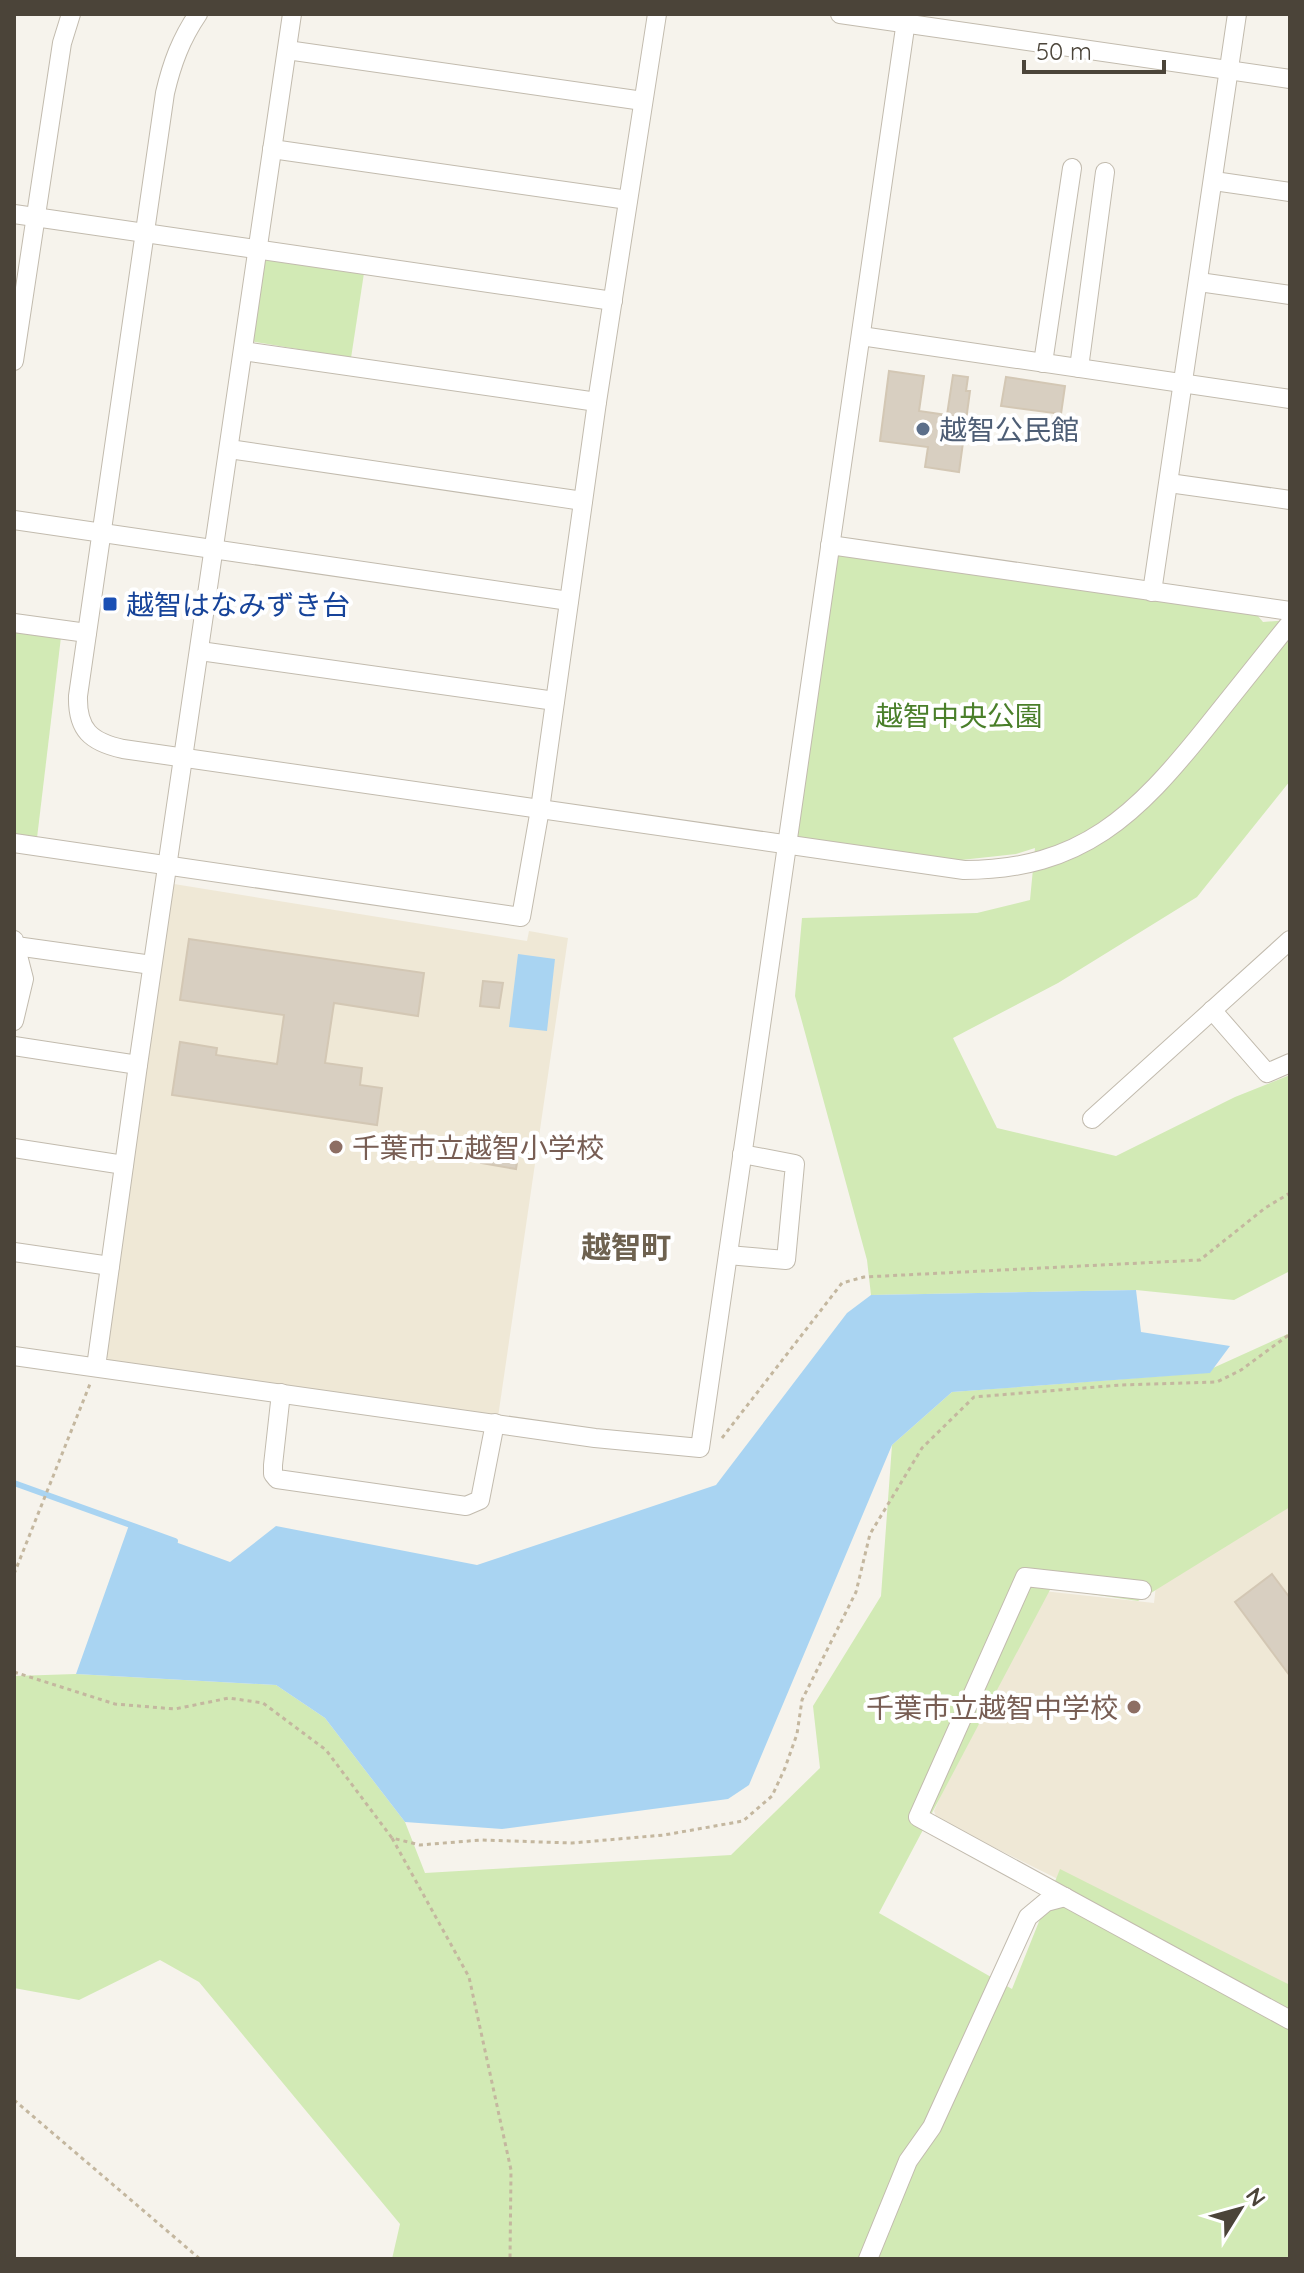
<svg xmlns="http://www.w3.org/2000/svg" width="1304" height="2273" viewBox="0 0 1304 2273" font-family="Quicksand,'Noto Sans JP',sans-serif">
  <rect width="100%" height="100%" fill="#f6f3ec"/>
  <g fill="#efe8d6">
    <path d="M174 884 527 941 529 931 568 938 498 1417 109 1360 103 1353Z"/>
    <path d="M1290 1477V2001L1219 1959 937 1819 934 1811 1028 1595 1034 1590 1154 1603 1165 1506Z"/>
  </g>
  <g fill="#d2eab5">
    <path d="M261 258 364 273 351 358 250 341Z"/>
    <path d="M839 551 1258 616 1263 622 1290 620V781L1197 897 1058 983 953 1038 997 1128 1116 1156 1235 1097 1290 1075V1271L1234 1300 1136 1290 871 1295 867 1260 795 996 802 918 977 913 1030 900 1035 848 1016 854 961 860 794 837Z"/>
    <path d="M14 631 61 637 37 838 14 835Z"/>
    <path d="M1290 1333V1507L1138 1601 1051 1588 879 1913 1012 1989 1060 1869 1290 1985V2259H392L400 2224 199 1982 160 1960 79 2000 14 1988V1676L76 1674 276 1685 325 1718 405 1822 425 1873 731 1855 820 1768 813 1706 881 1596 892 1445 952 1392 1202 1373Z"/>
  </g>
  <g fill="#a9d4f2">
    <path d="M518 954 555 959 547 1031 509 1027Z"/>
    <path d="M1136 1290 1141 1332 1230 1346 1210 1373 952 1392 892 1445 749 1785 728 1799 502 1829 405 1822 325 1718 276 1685 76 1674 129 1525 230 1562 276 1526 477 1565 716 1485 847 1313 871 1295Z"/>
  </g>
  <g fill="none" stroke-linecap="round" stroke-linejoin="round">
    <path stroke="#a9d4f2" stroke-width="6" d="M14 1483 175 1541 173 1548"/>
  </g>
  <g fill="#d8cfc1" stroke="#d3c7b4" stroke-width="2">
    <path d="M889 371 924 376 919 411 947 415 953 375 968 377 966 391H970L959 472 925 467 928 447 880 441Z"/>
    <path d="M1006 377 1065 386 1061 414 1001 406Z"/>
    <path d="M189 939 424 973 418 1016 334 1003 325 1063 362 1068 360 1085 382 1088 377 1125 172 1095 180 1042 217 1048 216 1055 277 1064 284 1015 180 1000Z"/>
    <path d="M483 981 503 983 499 1008 480 1006Z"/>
    <path d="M483 1145 519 1150 516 1169 481 1163Z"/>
    <path d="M1272 1574 1290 1598V1676L1235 1602Z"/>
  </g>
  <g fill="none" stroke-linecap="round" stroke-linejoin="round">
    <defs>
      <g id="minor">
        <path d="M198 14C181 39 172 63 165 93L78 696C77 730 91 742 123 749L964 870C1082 870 1137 814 1206 728 1234 693 1262 658 1290 623"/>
        <path d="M840 14 1290 79"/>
        <path d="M287 50 643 101"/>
        <path d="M272 149 628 200"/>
        <path d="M1214 181 1290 192"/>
        <path d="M14 214 613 301"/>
        <path d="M1199 282 1290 295"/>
        <path d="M861 336 1290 399"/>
        <path d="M243 351 597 402"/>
        <path d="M14 361 62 43 71 14"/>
        <path d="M1043 363 1072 168"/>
        <path d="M1079 368 1105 172"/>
        <path d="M229 449 583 501"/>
        <path d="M1169 483 1290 500"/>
        <path d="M14 520 569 601"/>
        <path d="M830 545 1290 611"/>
        <path d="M1152 592 1237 14"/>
        <path d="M14 623 87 633"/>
        <path d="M200 651 555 701"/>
        <path d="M14 843 521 917 540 809 597 402 657 14"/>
        <path d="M14 940 24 979 14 1021"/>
        <path d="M16 946 152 965"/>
        <path d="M1212 1010 1267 1073 1290 1063"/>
        <path d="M14 1046 138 1065"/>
        <path d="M1092 1119 1290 940"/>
        <path d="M14 1148 124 1165"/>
        <path d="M14 1252 110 1266"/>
        <path d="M728 1255 786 1260 795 1164 742 1154"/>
        <path d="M14 1356 595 1438 700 1448 907 14"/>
        <path d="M96 1367 138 1065 292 14"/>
        <path d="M281 1393 273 1465V1474L277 1479 466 1506 480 1500 495 1423"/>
        <path d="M1142 1590 1025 1577 918 1817 1290 2020"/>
        <path d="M868 2259 908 2161 932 2127 1028 1917 1046 1902 1065 1897"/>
      </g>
    </defs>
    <use href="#minor" stroke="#c2bbae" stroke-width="20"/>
    <g stroke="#c4b79f" stroke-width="3" stroke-dasharray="4 4" stroke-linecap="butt">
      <path d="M722 1438 842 1283 864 1277 1200 1260 1265 1208 1290 1193"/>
      <path d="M14 1574 90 1384"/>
      <path d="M14 1672 115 1704 175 1709 229 1698 263 1703 326 1750 392 1838 420 1845 481 1840 572 1843 664 1835 743 1821 772 1796 785 1768 797 1734 802 1700 856 1592 870 1534 922 1448 974 1397 1121 1385 1217 1382 1241 1370 1290 1334"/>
      <path d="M392 1838 469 1977 511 2170 510 2259"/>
      <path d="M14 2100 200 2259"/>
    </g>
    <use href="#minor" stroke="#fff" stroke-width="18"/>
  </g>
  <circle fill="#5c6f8a" stroke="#fff" stroke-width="3" cx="923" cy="429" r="8"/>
  <rect fill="#1a4fb4" stroke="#fff" stroke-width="3" x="102" y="596" width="16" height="16" rx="4"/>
  <g fill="#8d6e63" stroke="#fff" stroke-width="3">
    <circle cx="336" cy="1147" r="8"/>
    <circle cx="1134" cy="1707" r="8"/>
  </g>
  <g text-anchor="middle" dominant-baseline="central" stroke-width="8" stroke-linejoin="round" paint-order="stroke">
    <g font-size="28" fill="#4e5e75" stroke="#fff" text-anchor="start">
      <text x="939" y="429">越智公民館</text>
    </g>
    <g font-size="28" fill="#164399" stroke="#fff" text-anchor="start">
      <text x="126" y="604">越智はなみずき台</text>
    </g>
    <g font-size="28" fill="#4a7f2a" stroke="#fff">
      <text x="959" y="715">越智中央公園</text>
    </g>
    <g font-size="28" fill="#785e54" stroke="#fff" text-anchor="start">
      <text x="352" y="1147">千葉市立越智小学校</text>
      <text x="1118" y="1707" text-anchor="end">千葉市立越智中学校</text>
    </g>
    <g font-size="30" font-weight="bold" fill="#6e6250" stroke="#fff">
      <text x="626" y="1247">越智町</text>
    </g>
  </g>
  <rect width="1304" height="2273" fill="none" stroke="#4b4439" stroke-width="32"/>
  <g transform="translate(1240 2209) rotate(53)" stroke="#ffffff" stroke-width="6" paint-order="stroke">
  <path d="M0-6L14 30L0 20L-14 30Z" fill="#4b4439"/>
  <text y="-12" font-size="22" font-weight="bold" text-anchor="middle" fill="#4b4439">N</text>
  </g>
  <path d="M1024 60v12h140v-12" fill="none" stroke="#4b4439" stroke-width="4"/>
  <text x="1036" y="60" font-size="24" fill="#4b4439" stroke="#ffffff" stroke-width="6" paint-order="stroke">50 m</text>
</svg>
